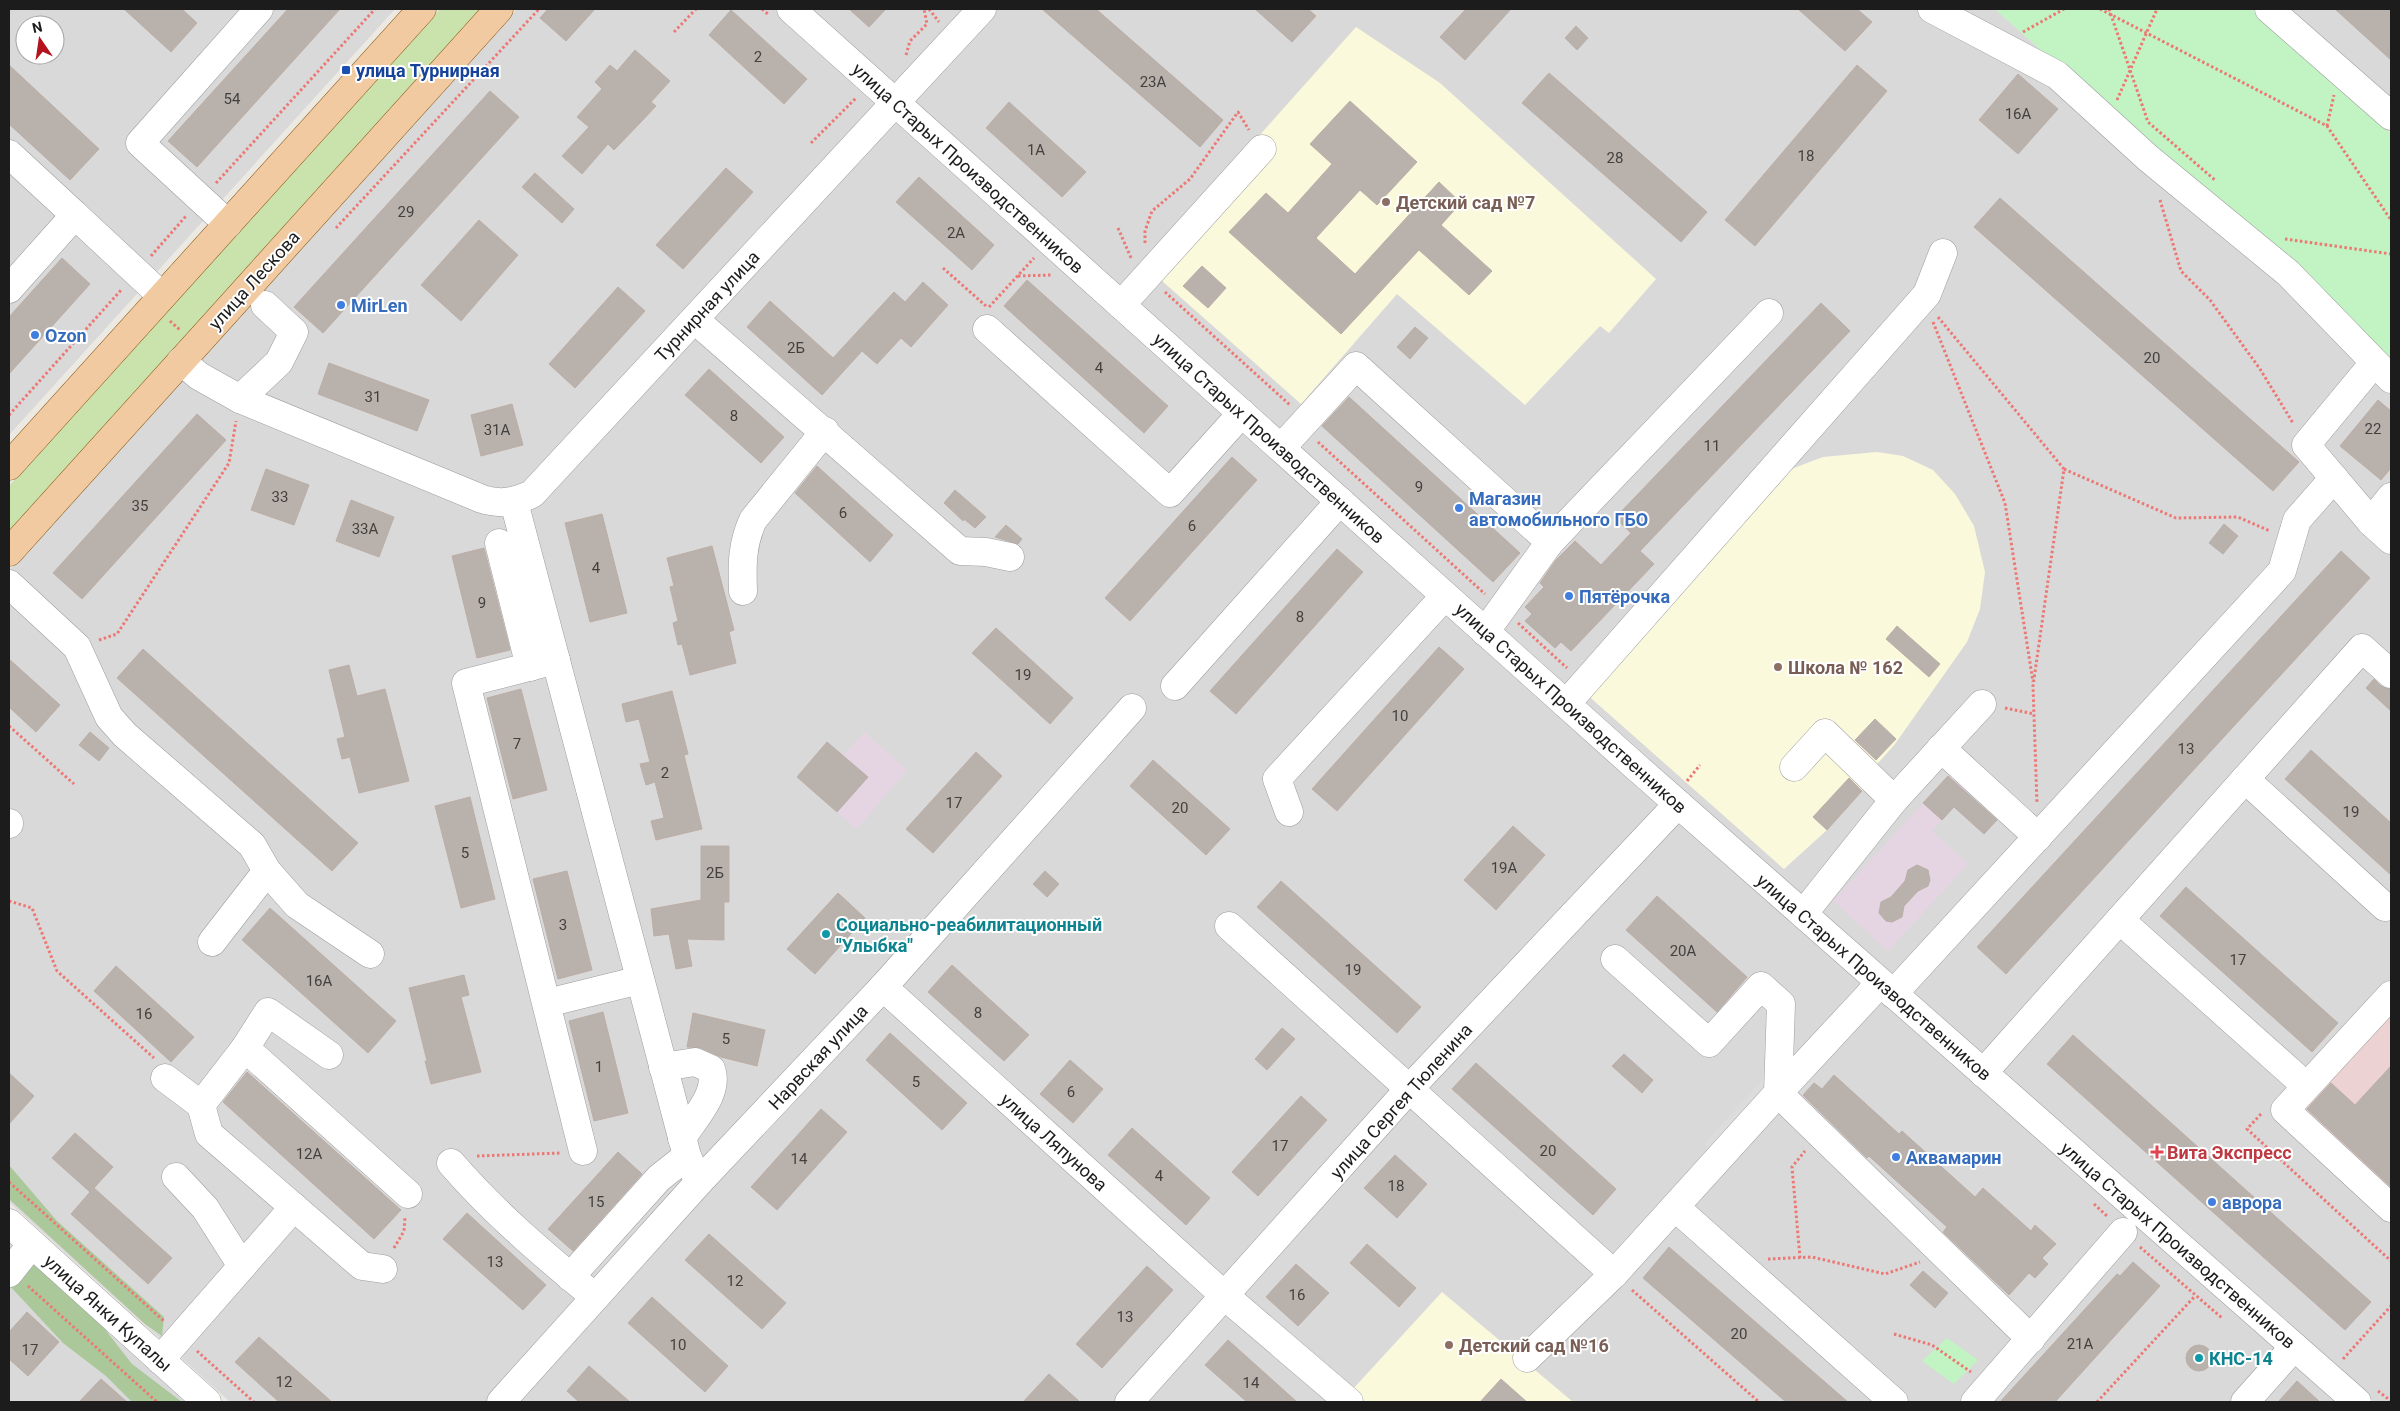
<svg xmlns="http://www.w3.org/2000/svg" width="2400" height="1411" viewBox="0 0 2400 1411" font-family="Roboto,sans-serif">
  <rect width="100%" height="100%" fill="#ece8e2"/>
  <g fill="#dad9d9" fill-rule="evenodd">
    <path d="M9 9H395L9 435ZM25 25H55V55H25Z"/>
    <path d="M517 9H780L2340 1402H230L9 1202V570Z"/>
    <path d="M807 9H1995L2391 365V979L2272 1110 2391 1220V1402H2375L2283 1328Z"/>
    <path d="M2280 9H2391V108Z"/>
    <path d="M9 1243 185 1402H9Z"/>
  </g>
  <path fill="#ecd2d3" d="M2391 979V1220L2272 1110Z"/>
  <g fill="#e5d5e3">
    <path d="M864 732 907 770 857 829 797 777 827 742 843 756Z"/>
    <path d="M1952 772 1970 789 1932 831 1968 864 1888 951 1833 901Z"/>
  </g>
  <g fill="#fbf9dc">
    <path d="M1356 27 1440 83 1656 279 1609 333 1600 326 1525 405 1397 294 1301 404 1144 265Z"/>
    <path d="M1877 452 1903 456 1933 470 1955 494 1974 526 1985 572 1980 609 1967 642 1895 744 1862 781 1864 789 1827 830 1784 869 1584 692 1775 475 1823 457Z"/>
    <path d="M1442 1292 1573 1402H1341Z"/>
  </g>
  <path fill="#cae2ac" d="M440 9H489L9 538V486Z"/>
  <g fill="#abc89a">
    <path d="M9 1165 57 1221 164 1317 162 1336 145 1324 9 1199Z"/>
    <path d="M31 1263 79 1296 132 1364 182 1402H132L106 1376 63 1343 9 1285Z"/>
  </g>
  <g fill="#c2f3c3">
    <path d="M1995 9H2251L2391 134V365Z"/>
    <path d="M1947 1338 1978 1360 1954 1384 1922 1361Z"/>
  </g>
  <path fill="#dcdcdc" d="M1829 1017 1836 1024 1716 1155 1704 1144 1767 1075 1772 1079Z"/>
  <g fill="#b9b1ac" stroke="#bcaea6">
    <path d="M124 9H182L197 23 171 52Z"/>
    <path d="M288 9H340L197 167 168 141Z"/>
    <path d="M548 9H595L566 41 540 18Z"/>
    <path d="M849 9H886L869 27Z"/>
    <path d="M1042 9H1096L1223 120 1200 147Z"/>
    <path d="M1255 9H1308L1316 16 1292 42Z"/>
    <path d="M1466 9H1511L1465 60 1440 37Z"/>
    <path d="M1798 9H1857L1872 22 1845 51Z"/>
    <path d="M2335 9H2391V60Z"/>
    <path d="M731 10 807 79 784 104 709 35Z"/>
    <path d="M1576 26 1588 38 1577 50 1565 38Z"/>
    <path d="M635 50 670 81 651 102 656 106 640 123 614 150 608 144 582 174 562 156 589 127 577 117 602 89 595 82 610 65 617 71Z"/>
    <path d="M9 65 99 149 70 180 9 124Z"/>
    <path d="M1857 65 1887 91 1755 246 1725 220Z"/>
    <path d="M1549 73 1707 212 1681 242 1522 103Z"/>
    <path d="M2018 74 2058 109 2018 154 1979 120Z"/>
    <path d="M490 91 519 117 323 333 294 307Z"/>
    <path d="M1350 101 1417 162 1377 205 1360 190 1316 238 1355 274 1439 182 1461 203 1441 225 1492 271 1469 295 1419 250 1341 334 1229 232 1266 193 1288 213 1332 164 1310 144Z"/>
    <path d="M1009 102 1086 172 1062 197 986 128Z"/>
    <path d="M726 168 753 192 683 269 656 245Z"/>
    <path d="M535 173 574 209 562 223 522 187Z"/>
    <path d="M919 177 994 245 972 270 896 202Z"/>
    <path d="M2000 198 2299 462 2273 491 1974 227Z"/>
    <path d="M479 220 518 255 461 321 421 285Z"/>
    <path d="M62 258 90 284 9 374V317Z"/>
    <path d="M1202 266 1226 288 1208 308 1183 286Z"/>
    <path d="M1027 280 1168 406 1144 433 1004 306Z"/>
    <path d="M923 282 948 305 911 347 901 338 877 364 862 351 822 395 747 327 770 301 833 358 894 292 905 302Z"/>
    <path d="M618 287 645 311 575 388 549 364Z"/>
    <path d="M1821 303 1850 331 1640 551 1654 564 1571 651 1561 642 1555 648 1525 621 1532 614 1525 607 1544 587 1540 583 1556 560 1575 541 1601 565 1631 533 1615 518Z"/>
    <path d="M1415 327 1428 338 1410 359 1397 347Z"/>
    <path d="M329 363 429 400 417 431 318 394Z"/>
    <path d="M709 369 784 437 761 463 685 395Z"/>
    <path d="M1349 397 1520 553 1493 582 1322 426Z"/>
    <path d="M2378 400 2391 411V468L2381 480 2340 446Z"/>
    <path d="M512 404 523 445 481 456 471 415Z"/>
    <path d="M197 414 226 440 82 599 53 573Z"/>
    <path d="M1232 457 1257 480 1130 621 1105 598Z"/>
    <path d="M817 466 893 535 870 562 795 493Z"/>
    <path d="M266 469 309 485 294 525 251 510Z"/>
    <path d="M955 490 986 517 975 528 964 519 963 521 944 503Z"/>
    <path d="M351 500 394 517 379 557 336 541Z"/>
    <path d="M602 514 627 613 590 622 565 523Z"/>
    <path d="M2224 524 2238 536 2223 554 2209 543Z"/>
    <path d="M1006 525 1022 539 1018 544 995 537Z"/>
    <path d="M712 546 734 630 729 632 736 663 690 675 682 644 678 645 673 623 678 621 670 587 674 586 667 558Z"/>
    <path d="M484 548 510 650 477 658 452 556Z"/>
    <path d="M1337 549 1363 572 1236 714 1210 691Z"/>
    <path d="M2341 551 2370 578 2006 974 1977 947Z"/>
    <path d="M1897 626 1940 664 1929 677 1886 639Z"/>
    <path d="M996 628 1073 698 1050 724 972 653Z"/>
    <path d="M1439 647 1464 669 1337 811 1312 789Z"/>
    <path d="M143 649 358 843 332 871 117 678Z"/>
    <path d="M9 659 60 705 36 732 9 707Z"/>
    <path d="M349 665 357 696 385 689 409 781 359 793 350 757 342 759 337 739 345 737 329 670Z"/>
    <path d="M2374 679 2381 686 2391 689V711L2366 688Z"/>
    <path d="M521 689 547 790 513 799 487 698Z"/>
    <path d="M672 691 688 754 684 755 702 829 656 840 651 821 664 818 655 782 646 785 640 764 650 762 639 719 626 722 622 704Z"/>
    <path d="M1875 719 1896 739 1876 760 1855 740Z"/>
    <path d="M90 732 109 748 99 761 79 745Z"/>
    <path d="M827 742 868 777 837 812 797 777Z"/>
    <path d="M2311 750 2391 823V875L2285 779Z"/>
    <path d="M976 752 1002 776 933 853 906 829Z"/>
    <path d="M1153 760 1230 829 1206 855 1130 786Z"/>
    <path d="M1948 776 1997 820 1984 834 1954 807 1942 820 1923 803Z"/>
    <path d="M1849 778 1862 791 1827 830 1813 817Z"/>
    <path d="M470 797 495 899 461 908 435 806Z"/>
    <path d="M1513 826 1545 855 1496 910 1464 880Z"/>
    <path d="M701 846H729V902H724V940L687 939 692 966 676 969 669 934 654 936 651 909 701 900Z"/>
    <path d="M1917 865 1928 870 1930 880 1928 886 1918 891 1904 906 1902 917 1892 922 1886 921 1879 913 1881 902 1891 897 1905 881 1908 870Z"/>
    <path d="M567 871 592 970 558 979 533 879Z"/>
    <path d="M1045 871 1059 884 1047 897 1033 884Z"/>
    <path d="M1281 881 1421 1007 1397 1033 1257 907Z"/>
    <path d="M2186 887 2338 1023 2312 1052 2160 916Z"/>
    <path d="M838 893 865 918 815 974 787 949Z"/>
    <path d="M1657 896 1747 977 1717 1012 1626 930Z"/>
    <path d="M270 908 396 1021 368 1053 242 940Z"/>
    <path d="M952 965 1029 1035 1004 1061 928 992Z"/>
    <path d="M116 966 194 1037 171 1062 94 991Z"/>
    <path d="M464 975 469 995 461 997 481 1072 431 1084 425 1061H427L409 988Z"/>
    <path d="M603 1012 628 1113 594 1121 569 1021Z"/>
    <path d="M693 1013 765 1030 757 1066 721 1057 701 1048 687 1047Z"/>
    <path d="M1282 1028 1295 1039 1267 1070 1255 1059Z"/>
    <path d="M890 1033 967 1103 942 1130 866 1060Z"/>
    <path d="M2073 1035 2371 1302 2345 1330 2047 1064Z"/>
    <path d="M1624 1054 1653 1080 1642 1093 1612 1066Z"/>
    <path d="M1070 1060 1103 1089 1073 1123 1040 1094Z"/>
    <path d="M1476 1063 1616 1189 1593 1215 1452 1089Z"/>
    <path d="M2391 1066V1187L2307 1109 2331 1083 2355 1105Z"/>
    <path d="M247 1072 401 1210 374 1239 223 1102Z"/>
    <path d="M9 1073 34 1096 9 1124Z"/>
    <path d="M1834 1075 1899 1134 1902 1131 1975 1197 1983 1188 2031 1231 2035 1225 2056 1244 2042 1258 2048 1264 2035 1278 2029 1273 2009 1295 1943 1232 1947 1227 1869 1156 1867 1158 1803 1095 1814 1083 1822 1089Z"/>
    <path d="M1301 1096 1327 1120 1258 1196 1232 1172Z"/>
    <path d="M821 1109 847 1132 777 1210 751 1187Z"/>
    <path d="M1132 1128 1210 1198 1186 1225 1108 1155Z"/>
    <path d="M75 1133 113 1167 94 1188 172 1258 148 1284 71 1214 90 1192 52 1158Z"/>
    <path d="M618 1152 642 1174 573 1251 548 1229Z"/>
    <path d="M1395 1155 1427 1184 1397 1218 1364 1188Z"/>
    <path d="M467 1213 546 1285 523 1310 443 1239Z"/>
    <path d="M709 1234 786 1303 762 1329 685 1260Z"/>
    <path d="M1367 1244 1416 1288 1399 1307 1350 1263Z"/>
    <path d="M1669 1247 1744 1312 1848 1402H1786L1643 1278Z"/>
    <path d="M2133 1262 2160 1286 2055 1402H2000L2117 1274 2120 1276Z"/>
    <path d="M1296 1264 1329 1293 1298 1326 1266 1297Z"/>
    <path d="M1147 1266 1173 1290 1102 1368 1076 1344Z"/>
    <path d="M1923 1271 1948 1293 1935 1308 1910 1285Z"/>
    <path d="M652 1297 728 1366 705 1392 628 1323Z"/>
    <path d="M27 1312 59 1342 28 1376 9 1359V1332Z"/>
    <path d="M259 1337 332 1402H279L235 1362Z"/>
    <path d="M1228 1340 1297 1402H1247L1205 1365Z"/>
    <circle cx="2199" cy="1358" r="13"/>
    <path d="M589 1366 630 1402H579L567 1391Z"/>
    <path d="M1049 1374 1080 1402H1023Z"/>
    <path d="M101 1379 127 1402H79Z"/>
    <path d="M1501 1379 1527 1402H1480Z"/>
    <path d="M2297 1381 2320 1402H2278Z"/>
  </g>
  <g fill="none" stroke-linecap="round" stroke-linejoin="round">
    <defs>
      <g id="minor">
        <path d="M791 9 1634 765 2357 1402"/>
        <path d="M1932 9 2057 75 2148 158 2288 273 2391 379"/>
        <path d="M2269 9 2391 116"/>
        <path d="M9 154 75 215"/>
        <path d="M228 224 140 143 259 9"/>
        <path d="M9 289 75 215 162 296"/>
        <path d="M1121 305 1262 149"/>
        <path d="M695 320 960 551 986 552 1010 557"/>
        <path d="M987 329 1170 493 1242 413"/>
        <path d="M181 361 199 376 240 399 482 499C501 505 514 502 532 494L982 9"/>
        <path d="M240 399 279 362 294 332 265 305"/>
        <path d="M1281 448 1356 366 1550 542"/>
        <path d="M2391 497 2371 522 2391 540"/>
        <path d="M514 502 687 1156 699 1182"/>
        <path d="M2371 522 2306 445 2374 363"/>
        <path d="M499 543 530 667"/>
        <path d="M9 584 77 647 109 717 125 735 252 845 267 871 297 905 370 954"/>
        <path d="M743 591C742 564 742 544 753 520L825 431"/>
        <path d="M1485 632 1550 542 1769 313"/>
        <path d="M556 660 466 683 583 1151"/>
        <path d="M1175 686 1340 501"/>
        <path d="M1566 704 1927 294 1943 253"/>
        <path d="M1941 748 2038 837"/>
        <path d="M1794 767 1825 733 1894 800"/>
        <path d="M2245 779 2385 907"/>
        <path d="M1289 812 1277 779 1445 596"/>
        <path d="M9 824V823"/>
        <path d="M1803 914 1894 800 1982 704"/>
        <path d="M2120 920 2295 1076"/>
        <path d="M1229 926 1614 1274"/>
        <path d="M212 942 267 871"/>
        <path d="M1615 959 1709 1043 1761 986 1781 1004 1778 1093 2031 1339"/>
        <path d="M883 987 1225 1296 1349 1402"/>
        <path d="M1893 994 2282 571 2297 520 2334 478"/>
        <path d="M2391 995 2285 1110 2391 1208"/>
        <path d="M547 1003 640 980"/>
        <path d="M245 1048 408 1194"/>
        <path d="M663 1067 695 1062 711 1069C720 1093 694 1118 682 1138"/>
        <path d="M1983 1073 2362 648 2391 674"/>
        <path d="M165 1078 201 1105 209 1134 362 1266 383 1269"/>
        <path d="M201 1105 245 1048 268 1012 329 1055"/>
        <path d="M451 1163C494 1213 545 1256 595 1297"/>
        <path d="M176 1177 205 1208 242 1266"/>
        <path d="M1675 1207 1894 1402"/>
        <path d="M9 1223 207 1402"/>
        <path d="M9 1273 32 1244"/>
        <path d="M570 1277 659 1178 687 1156"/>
        <path d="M1527 1358 1614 1274 1778 1093 1871 993 1878 981"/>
        <path d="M160 1360 294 1207"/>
        <path d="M501 1402 699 1182 883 987 1132 708"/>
        <path d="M1129 1402 1410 1088 1678 804"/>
        <path d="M1975 1402 2123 1232"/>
        <path d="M2245 1402 2294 1347"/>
      </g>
      <g id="major">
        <path d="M9 466 422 9"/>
        <path d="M9 552 499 9"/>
      </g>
    </defs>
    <use href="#minor" stroke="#9d9d9d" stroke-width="29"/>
    <use href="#major" stroke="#85560e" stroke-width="29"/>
    <g stroke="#ec7874" stroke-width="3" stroke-dasharray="2.5 2.5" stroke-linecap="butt">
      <path d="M762 9 769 15"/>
      <path d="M929 9 939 22"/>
      <path d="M2100 9 2327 126 2391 220"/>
      <path d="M2109 9 2148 122 2216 181"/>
      <path d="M674 32 696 9"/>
      <path d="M2023 32 2064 9"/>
      <path d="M906 55 910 41 927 24 924 9"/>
      <path d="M2117 100 2157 9"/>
      <path d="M2327 126 2334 95"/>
      <path d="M811 143 856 98"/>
      <path d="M216 183 375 9"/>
      <path d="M2160 200 2181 271 2210 300 2260 369 2293 423"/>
      <path d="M336 228 539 9"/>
      <path d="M1118 228 1132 260"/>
      <path d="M2285 239 2391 254"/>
      <path d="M1145 243V231L1152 211 1190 179 1238 112 1249 130"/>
      <path d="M151 256 186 216"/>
      <path d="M943 268 986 306"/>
      <path d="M1018 276 1051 275"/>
      <path d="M1165 292 1290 405"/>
      <path d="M989 307 1034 258"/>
      <path d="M1938 317 2064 469 2033 686 2037 804"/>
      <path d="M170 321 180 330"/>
      <path d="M1933 322 2005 503 2033 682"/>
      <path d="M9 415 122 289"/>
      <path d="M1318 442 1485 594"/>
      <path d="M2064 469 2176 518 2238 517 2270 531"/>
      <path d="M1518 623 1567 668"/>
      <path d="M99 640 117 634 229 463 236 421"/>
      <path d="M2005 708 2034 714"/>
      <path d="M9 726 74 784"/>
      <path d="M1687 781 1700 765"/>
      <path d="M9 901 32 908 57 971 154 1058"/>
      <path d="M2261 1114 2247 1129 2391 1261"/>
      <path d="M477 1156 561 1153"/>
      <path d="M9 1182 165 1322"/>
      <path d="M2094 1204 2108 1217"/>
      <path d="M2140 1247 2222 1318"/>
      <path d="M394 1248 404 1231 405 1217"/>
      <path d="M1800 1258 1792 1167 1805 1151"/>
      <path d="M1768 1259 1812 1257 1885 1274 1920 1262"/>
      <path d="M28 1286 157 1402"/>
      <path d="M1632 1290 1759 1402"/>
      <path d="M1894 1334 1932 1345 1971 1372"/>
      <path d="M197 1351 254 1402"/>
      <path d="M2343 1359 2391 1306"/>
      <path d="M2378 1391 2391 1401"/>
      <path d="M2097 1402 2195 1296"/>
    </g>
    <use href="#minor" stroke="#fff" stroke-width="28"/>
    <use href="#major" stroke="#f2caa1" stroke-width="28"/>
  </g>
  <rect fill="#1a4fb4" stroke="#fff" stroke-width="2" x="341" y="65" width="10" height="10" rx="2.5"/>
  <g fill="#8d6e63" stroke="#fff" stroke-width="2">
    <circle cx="1386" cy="202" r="5"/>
    <circle cx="1778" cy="667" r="5"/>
    <circle cx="1449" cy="1345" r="5"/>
  </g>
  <g fill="#3f7fe0" stroke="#fff" stroke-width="2">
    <circle cx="341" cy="305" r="5"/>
    <circle cx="35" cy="335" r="5"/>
    <circle cx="1459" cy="508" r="5"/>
    <circle cx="1569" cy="596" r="5"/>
    <circle cx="1896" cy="1157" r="5"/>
    <circle cx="2212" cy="1202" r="5"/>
  </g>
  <g fill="#0f9aa8" stroke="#fff" stroke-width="2">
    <circle cx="826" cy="934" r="5"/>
    <circle cx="2199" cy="1358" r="5"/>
  </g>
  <path fill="#e0444e" stroke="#fff" stroke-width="2" d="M2154.5 1144.5h5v5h5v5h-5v5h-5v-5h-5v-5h5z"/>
  <g text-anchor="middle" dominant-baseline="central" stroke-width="4" stroke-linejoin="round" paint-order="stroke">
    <g font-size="15" fill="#434140">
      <text x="758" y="57">2</text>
      <text x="1153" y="82">23А</text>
      <text x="232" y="99">54</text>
      <text x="2018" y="114">16А</text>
      <text x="1036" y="150">1А</text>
      <text x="1806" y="156">18</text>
      <text x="1615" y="158">28</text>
      <text x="406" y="212">29</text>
      <text x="956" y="233">2А</text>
      <text x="796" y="348">2Б</text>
      <text x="2152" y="358">20</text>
      <text x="1099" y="368">4</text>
      <text x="373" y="397">31</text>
      <text x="734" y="416">8</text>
      <text x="2373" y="429">22</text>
      <text x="497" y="430">31А</text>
      <text x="1712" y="446">11</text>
      <text x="1419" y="487">9</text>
      <text x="280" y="497">33</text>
      <text x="140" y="506">35</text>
      <text x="843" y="513">6</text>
      <text x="1192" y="526">6</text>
      <text x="365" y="529">33А</text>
      <text x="596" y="568">4</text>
      <text x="482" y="603">9</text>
      <text x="1300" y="617">8</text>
      <text x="1023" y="675">19</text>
      <text x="1400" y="716">10</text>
      <text x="517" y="744">7</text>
      <text x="2186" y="749">13</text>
      <text x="665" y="773">2</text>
      <text x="954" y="803">17</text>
      <text x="1180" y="808">20</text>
      <text x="2351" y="812">19</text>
      <text x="465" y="853">5</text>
      <text x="1504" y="868">19А</text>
      <text x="715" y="873">2Б</text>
      <text x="563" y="925">3</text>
      <text x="1683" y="951">20А</text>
      <text x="2238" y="960">17</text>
      <text x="1353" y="970">19</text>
      <text x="319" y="981">16А</text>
      <text x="978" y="1013">8</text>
      <text x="144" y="1014">16</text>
      <text x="726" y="1039">5</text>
      <text x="599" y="1067">1</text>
      <text x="916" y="1082">5</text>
      <text x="1071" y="1092">6</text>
      <text x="1280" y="1146">17</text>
      <text x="1548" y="1151">20</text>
      <text x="309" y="1154">12А</text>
      <text x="799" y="1159">14</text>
      <text x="1159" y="1176">4</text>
      <text x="1396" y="1186">18</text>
      <text x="596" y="1202">15</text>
      <text x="495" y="1262">13</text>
      <text x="735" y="1281">12</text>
      <text x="1297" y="1295">16</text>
      <text x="1125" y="1317">13</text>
      <text x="1739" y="1334">20</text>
      <text x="2080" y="1344">21А</text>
      <text x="678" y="1345">10</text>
      <text x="30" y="1350">17</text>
      <text x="284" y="1382">12</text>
      <text x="1251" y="1383">14</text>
    </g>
    <g font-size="18" font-weight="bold" fill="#164399" stroke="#fff" text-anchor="start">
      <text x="356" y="70">улица Турнирная</text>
    </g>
    <g font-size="18" fill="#1c1c1c" stroke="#fff">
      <text transform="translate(968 168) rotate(42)">улица Старых Производственников</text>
      <text transform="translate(254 280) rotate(-48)">улица Лескова</text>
      <text transform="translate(707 306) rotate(-47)">Турнирная улица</text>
      <text transform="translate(1269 438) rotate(42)">улица Старых Производственников</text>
      <text transform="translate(1571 708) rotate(42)">улица Старых Производственников</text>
      <text transform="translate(1874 977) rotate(41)">улица Старых Производственников</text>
      <text transform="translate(818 1057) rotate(-47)">Нарвская улица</text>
      <text transform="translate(1401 1101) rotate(-48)">улица Сергея Тюленина</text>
      <text transform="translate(1054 1142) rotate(42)">улица Ляпунова</text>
      <text transform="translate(2178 1245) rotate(41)">улица Старых Производственников</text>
      <text transform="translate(108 1313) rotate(42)">улица Янки Купалы</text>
    </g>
    <g font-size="18" font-weight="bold" fill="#785e54" stroke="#fff" text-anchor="start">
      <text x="1396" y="202">Детский сад №7</text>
      <text x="1788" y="667">Школа № 162</text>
      <text x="1459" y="1345">Детский сад №16</text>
    </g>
    <g font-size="18" font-weight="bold" fill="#366cbe" stroke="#fff" text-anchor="start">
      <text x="351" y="305">MirLen</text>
      <text x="45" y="335">Ozon</text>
      <text x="1469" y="498">Магазин<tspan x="1469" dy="21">автомобильного ГБО</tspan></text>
      <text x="1579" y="596">Пятёрочка</text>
      <text x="1906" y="1157">Аквамарин</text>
      <text x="2222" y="1202">аврора</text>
    </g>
    <g font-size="18" font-weight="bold" fill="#0d838f" stroke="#fff" text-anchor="start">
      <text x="836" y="924">Социально-реабилитационный<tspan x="836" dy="21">"Улыбка"</tspan></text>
      <text x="2209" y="1358">КНС-14</text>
    </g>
    <g font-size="18" font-weight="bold" fill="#be3a42" stroke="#fff" text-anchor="start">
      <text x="2167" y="1152">Вита Экспресс</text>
    </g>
  </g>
  <rect width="2400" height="1411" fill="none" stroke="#1c1c1c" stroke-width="20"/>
  <g transform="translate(40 40) rotate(347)"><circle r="24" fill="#ffffff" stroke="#a4a4a4"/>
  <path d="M0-4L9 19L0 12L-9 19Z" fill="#b4131d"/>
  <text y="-8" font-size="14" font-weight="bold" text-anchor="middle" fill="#1c1c1c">N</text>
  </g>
</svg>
